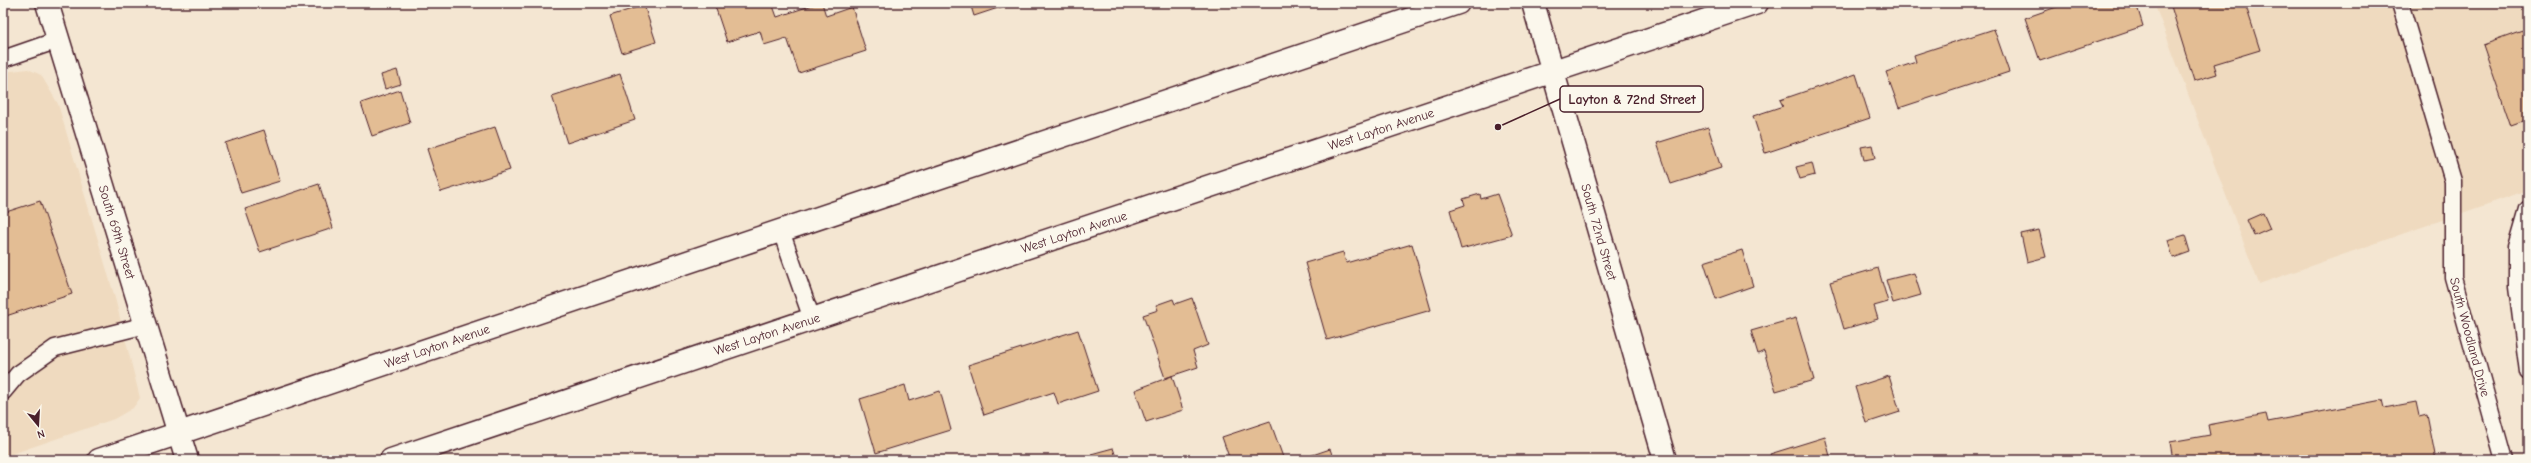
<svg xmlns="http://www.w3.org/2000/svg" width="2531" height="463" viewBox="0 0 2531 463" font-family="'Comic Neue',sans-serif">
  <rect width="100%" height="100%" fill="#f4e6d2"/>
  <filter id="ink" filterUnits="userSpaceOnUse"><feTurbulence type="fractalNoise" baseFrequency=".025" numOctaves="2"/><feDisplacementMap in="SourceGraphic" scale="8" xChannelSelector="R" yChannelSelector="G"/><feConvolveMatrix kernelMatrix="1 2 1 2 8 2 1 2 1" color-interpolation-filters="sRGB"/></filter>
  <g filter="url(#ink)">
    <g fill="#efdabf">
      <path d="M2154 3H2528V190L2259 284Z"/>
      <path d="M28 69 41 75 58 104 115 298 140 398 133 408 114 419 3 457V72Z"/>
    </g>
    <g fill="#e3bd94" stroke="#4a1f2b">
      <path d="M714 3H772L777 17 819 3H822L826 16 852 7 866 51 799 73 787 38 764 45 760 31 727 42Z"/>
      <path d="M970 3H1013L974 16Z"/>
      <path d="M2068 3H2136L2143 26 2040 61 2025 18Z"/>
      <path d="M2170 3H2245L2260 50 2214 64 2217 74 2194 81Z"/>
      <path d="M644 5 656 42 622 53 610 16Z"/>
      <path d="M1994 29 2009 72 1899 108 1886 72 1916 62 1914 55Z"/>
      <path d="M2528 29V120L2511 126 2483 45Z"/>
      <path d="M397 70 401 84 385 89 381 75Z"/>
      <path d="M620 74 635 120 567 143 552 96Z"/>
      <path d="M1856 74 1870 118 1765 153 1753 116 1783 106 1780 100Z"/>
      <path d="M400 90 410 123 372 136 361 103Z"/>
      <path d="M495 127 510 170 441 192 427 149Z"/>
      <path d="M1708 127 1721 168 1671 184 1657 143Z"/>
      <path d="M264 130 280 181 241 193 225 143Z"/>
      <path d="M1872 145 1875 158 1864 160 1861 147Z"/>
      <path d="M1812 163 1815 175 1800 179 1796 167Z"/>
      <path d="M319 184 333 228 260 252 245 209Z"/>
      <path d="M1480 194 1481 199 1497 194 1512 235 1461 249 1450 210 1465 205 1463 199Z"/>
      <path d="M40 201 72 294 3 317V213Z"/>
      <path d="M2263 213 2270 229 2254 236 2247 220Z"/>
      <path d="M2039 230 2046 257 2027 262 2021 234Z"/>
      <path d="M2185 235 2190 252 2173 258 2168 240Z"/>
      <path d="M1412 244 1431 310 1327 340 1305 263 1343 252 1346 263Z"/>
      <path d="M1742 250 1753 286 1716 299 1704 262Z"/>
      <path d="M1878 268 1888 302 1874 306 1878 319 1844 329 1830 282Z"/>
      <path d="M1914 273 1921 295 1893 303 1886 280Z"/>
      <path d="M1192 298 1208 345 1193 351 1198 367 1165 378 1143 315 1158 310 1156 305 1173 299 1175 304Z"/>
      <path d="M1796 318 1814 380 1776 391 1764 351 1758 354 1751 331Z"/>
      <path d="M1078 330 1098 391 1058 404 1054 392 984 415 968 365Z"/>
      <path d="M1172 376 1183 410 1146 422 1135 390Z"/>
      <path d="M1889 376 1900 412 1866 423 1855 387Z"/>
      <path d="M905 385 909 401 940 391 951 430 876 453 860 399Z"/>
      <path d="M2382 400 2384 408 2416 402 2419 416 2427 414 2436 460H2173L2170 442 2210 435 2208 425 2266 414 2268 422Z"/>
      <path d="M1270 421 1284 460H1230L1222 437Z"/>
      <path d="M1825 437 1831 460H1772L1770 454Z"/>
      <path d="M1113 448 1117 460H1093L1091 454Z"/>
      <path d="M1330 449 1334 460H1298Z"/>
    </g>
    <g fill="none" stroke-linecap="round" stroke-linejoin="round">
      <defs>
        <g id="lane">
          <path d="M2400 3 2453 181V277L2504 460"/>
          <path d="M3 59 58 40"/>
          <path d="M2528 209 2517 247V286L2528 372"/>
          <path d="M781 231 812 319"/>
          <path d="M3 392 18 374 55 348 146 325"/>
        </g>
        <g id="street">
          <path d="M47 3 187 460"/>
          <path d="M1533 3 1665 460"/>
        </g>
        <g id="secondary">
          <path d="M99 460 1458 3"/>
          <path d="M391 460 1757 3"/>
        </g>
      </defs>
      <use href="#lane" stroke="#4a1f2b" stroke-width="19"/>
      <use href="#street" stroke="#4a1f2b" stroke-width="25"/>
      <use href="#secondary" stroke="#4a1f2b" stroke-width="25"/>
      <use href="#lane" stroke="#fbf7ec" stroke-width="16"/>
      <use href="#street" stroke="#fbf7ec" stroke-width="22"/>
      <use href="#secondary" stroke="#fbf7ec" stroke-width="22"/>
    </g>
  </g>
  <g text-anchor="middle" dominant-baseline="central" stroke-width="4" stroke-linejoin="round" paint-order="stroke">
    <g font-size="13" fill="#4a1f2b" stroke="#fbf7ec">
      <text transform="translate(1381 129) rotate(-18)">West Layton Avenue</text>
      <text transform="translate(117 232) rotate(73)">South 69th Street</text>
      <text transform="translate(1074 232) rotate(-18)">West Layton Avenue</text>
      <text transform="translate(1599 232) rotate(74)">South 72nd Street</text>
      <text transform="translate(767 334) rotate(-18)">West Layton Avenue</text>
      <text transform="translate(2470 337) rotate(75)">South Woodland Drive</text>
      <text transform="translate(437 346) rotate(-19)">West Layton Avenue</text>
    </g>
  </g>
  <path fill="none" stroke="#4a1f2b" stroke-width="1.5" d="M1498 127L1560 99"/>
  <circle fill="#4a1f2b" stroke="#fbf7ec" stroke-width="1.5" cx="1498" cy="127" r="4"/>
  <rect fill="#fbf7ec" stroke="#4a1f2b" stroke-width="1.5" x="1560" y="86" width="143" height="26" rx="4"/>
  <g font-size="14" text-anchor="middle" font-weight="bold" fill="#4a1f2b">
    <text x="1632" y="104">Layton &amp; 72nd Street</text>
  </g>
  <rect width="2531" height="463" fill="none" stroke="#fbf7ec" stroke-width="16"/>
  <rect x="8" y="8" width="2515" height="447" fill="none" stroke="#4a1f2b" stroke-width="1.5" filter="url(#ink)"/>
  <g transform="translate(38 425) rotate(162)" stroke="#fbf7ec" stroke-width="3" paint-order="stroke">
  <path d="M0-3L7 15L0 10L-7 15Z" fill="#4a1f2b"/>
  <text y="-6" font-size="11" font-weight="bold" text-anchor="middle" fill="#4a1f2b">N</text>
  </g>
</svg>
